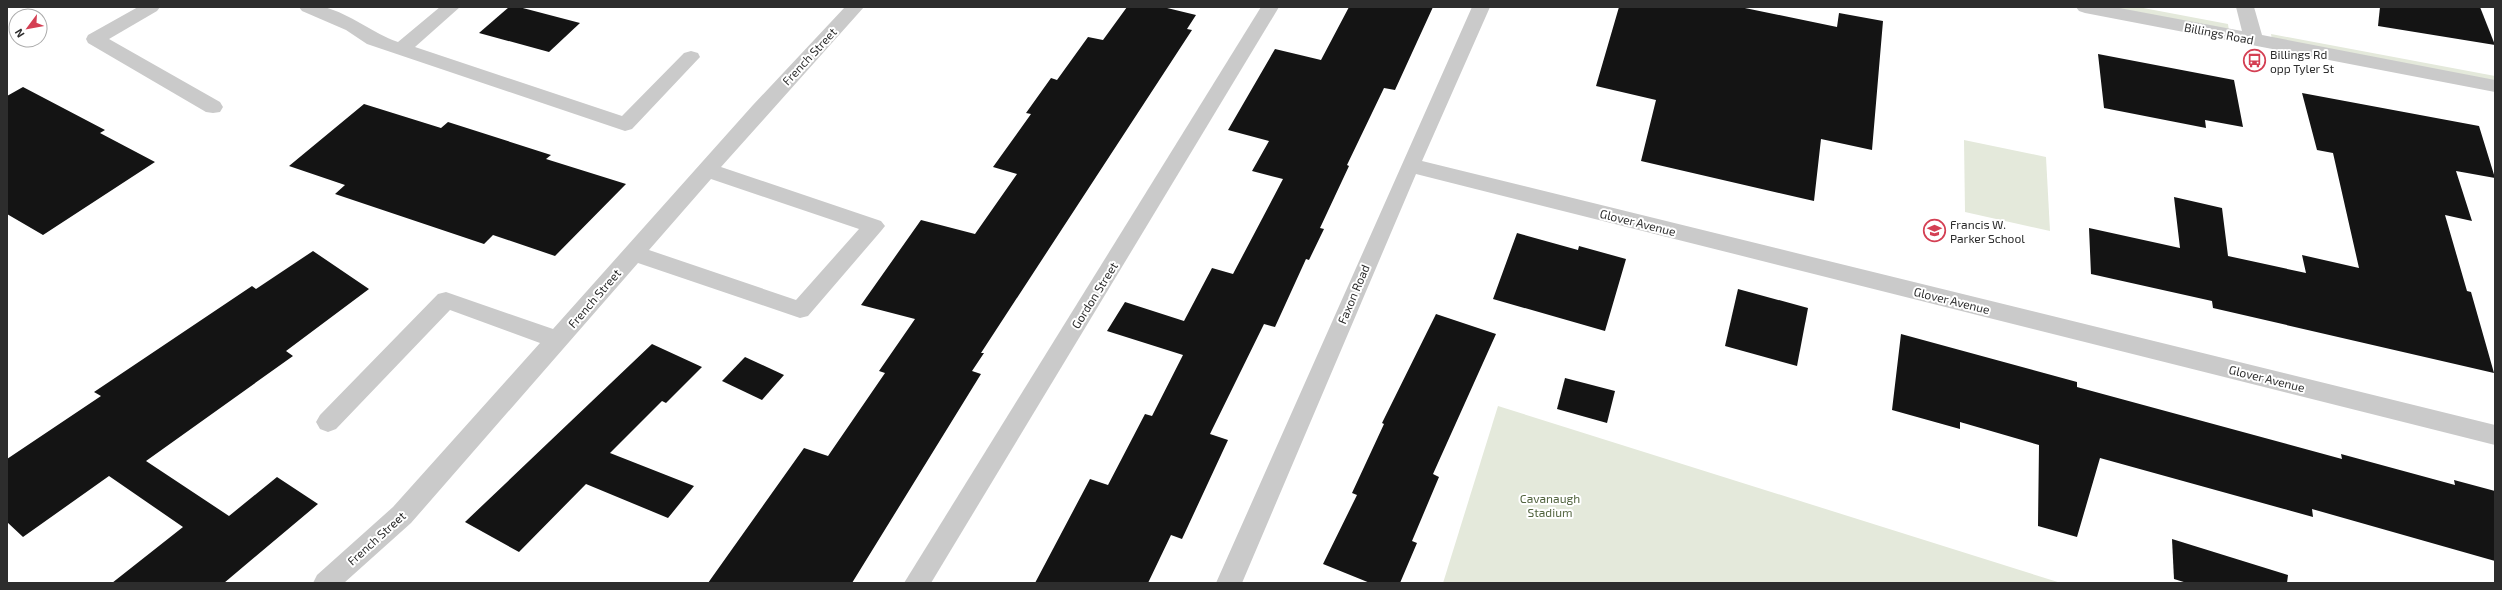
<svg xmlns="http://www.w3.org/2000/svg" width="2502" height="590" viewBox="0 0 2502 590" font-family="'Exo 2',sans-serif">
  <rect width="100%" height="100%" fill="#fff"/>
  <g fill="#e4e9db">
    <path d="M2104 7H2138L2228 24 2229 31Z"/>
    <path d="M2271 34 2495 76V82L2272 40Z"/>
    <path d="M1964 140 2046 157 2050 231 1965 212Z"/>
    <path d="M1498 406 2061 583H1443Z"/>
  </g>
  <g fill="#141414">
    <path d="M509 7H519L580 23 549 52 479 33Z"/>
    <path d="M1127 7H1163L1196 15 1187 29 1192 30 981 353H984L972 371 981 374 852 583H708L804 448 828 456 885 373 879 371 915 319 861 305 921 220 975 234 1017 174 993 167 1031 114 1026 113 1051 78 1057 80 1088 37 1103 40Z"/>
    <path d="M1349 7H1433L1395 90 1384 88 1347 165 1349 166 1320 228 1324 229 1309 260 1306 259 1275 327 1264 324 1210 434 1228 440 1182 539 1171 535 1148 583H1035L1090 479 1108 485 1145 414 1152 416 1183 355 1107 331 1125 302 1184 321 1212 268 1233 274 1283 179 1252 171 1269 141 1228 130 1275 49 1321 60Z"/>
    <path d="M1619 7H1740L1837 27 1839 13 1883 21 1872 150 1821 139 1814 201 1641 161 1656 100 1596 86Z"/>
    <path d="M2380 7H2480L2495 45 2378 26Z"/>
    <path d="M2098 54 2234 80 2243 127 2205 120 2206 128 2104 108Z"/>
    <path d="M23 87 105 130 100 133 155 162 43 235 7 214V96Z"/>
    <path d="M2302 93 2479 126 2495 178 2456 171 2472 221 2445 215 2467 291 2471 292 2494 373 2213 308 2212 301 2091 274 2089 228 2180 248 2174 197 2222 208 2228 256 2306 273 2302 255 2359 268 2333 153 2317 150Z"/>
    <path d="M364 104 441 128 448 122 551 155 546 159 626 184 555 256 493 235 484 244 335 194 345 185 289 166Z"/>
    <path d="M1517 233 1578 250 1579 246 1626 259 1605 331 1493 299Z"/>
    <path d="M313 251 369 289 286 351 293 356 146 461 229 516 277 477 318 504 224 583H112L183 527 109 476 23 537 7 522V459L101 396 94 392 252 286 256 289Z"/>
    <path d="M1738 289 1808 308 1797 366 1725 346Z"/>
    <path d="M1436 314 1496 334 1433 474 1439 477 1412 541 1417 543 1400 583H1370L1323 564 1357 495 1352 493 1384 424 1382 423Z"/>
    <path d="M1901 334 2077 382V387L2342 459 2341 454 2455 485 2454 480 2495 491V561L2312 509 2313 517 2100 458 2077 537 2038 526 2039 445 1960 422V429L1892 410Z"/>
    <path d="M652 344 702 367 666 403 662 401 610 453 694 486 668 518 586 484 519 552 465 522Z"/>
    <path d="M745 357 784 375 762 400 722 381Z"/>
    <path d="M1565 378 1615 391 1607 423 1557 409Z"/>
    <path d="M2172 539 2288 575 2287 583H2187L2174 579Z"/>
  </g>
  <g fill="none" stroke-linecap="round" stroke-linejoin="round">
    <g fill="#cacaca" fill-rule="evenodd">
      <path d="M138 7H160L157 11 109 39 220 102 223 107 220 112 213 113 206 112 88 43 86 39 88 35Z"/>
      <path d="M299 7C307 7 317 5 324 7 351 14 372 33 398 42L440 7H460L415 47 622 116 684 53 691 51 698 53 700 57 632 129 625 131 367 44 346 30 302 11Z"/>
      <path d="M845 7H864L721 167 881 221 885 226 881 231 808 316 800 318 638 263 411 523 344 583H313L317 575 393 507 540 343 450 310 336 429 328 432 320 429 316 422 320 415 438 294 446 292 553 329 753 105ZM711 179 859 229 796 300 649 250Z"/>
      <path d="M1261 7H1279L931 583H904Z"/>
      <path d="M1472 7H1490L1422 161 2495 425V445L1416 174 1242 583H1216Z"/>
      <path d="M2076 7H2114L2242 31 2236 7H2254L2262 35 2495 80V92L2085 13 2079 11Z"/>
    </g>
  </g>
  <defs>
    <symbol id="bus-ring" viewBox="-11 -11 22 22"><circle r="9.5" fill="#fff" stroke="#d43f53" stroke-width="1.5"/><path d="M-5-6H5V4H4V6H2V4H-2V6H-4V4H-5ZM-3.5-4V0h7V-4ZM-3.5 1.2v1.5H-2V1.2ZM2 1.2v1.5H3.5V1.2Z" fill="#d43f53"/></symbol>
    <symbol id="school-ring" viewBox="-11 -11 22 22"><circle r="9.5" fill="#fff" stroke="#d43f53" stroke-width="1.5"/><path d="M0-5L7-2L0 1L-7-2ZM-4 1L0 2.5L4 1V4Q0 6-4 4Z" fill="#d43f53"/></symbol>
  </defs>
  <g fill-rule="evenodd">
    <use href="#bus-ring" x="2242" y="48" width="25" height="25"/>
    <use href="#school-ring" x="1922" y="218" width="25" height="25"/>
  </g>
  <g text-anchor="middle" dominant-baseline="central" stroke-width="4" stroke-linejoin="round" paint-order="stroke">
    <g font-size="12" fill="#2d2d2d" stroke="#fff">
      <text transform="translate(2219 33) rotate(11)">Billings Road</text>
      <text transform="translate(809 56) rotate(-47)">French Street</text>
      <text transform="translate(1638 222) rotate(14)">Glover Avenue</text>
      <text transform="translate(1353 294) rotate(-67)">Faxon Road</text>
      <text transform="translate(1094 295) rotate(-58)">Gordon Street</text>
      <text transform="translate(594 298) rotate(-49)">French Street</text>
      <text transform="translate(1952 300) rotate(14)">Glover Avenue</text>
      <text transform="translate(2267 378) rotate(14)">Glover Avenue</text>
      <text transform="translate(376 538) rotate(-42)">French Street</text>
    </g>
    <g font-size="12" fill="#2d2d2d" stroke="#fff" text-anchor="start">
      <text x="2270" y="54">Billings Rd<tspan x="2270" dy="14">opp Tyler St</tspan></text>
      <text x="1950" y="224">Francis W.<tspan x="1950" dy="14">Parker School</tspan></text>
    </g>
    <g font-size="12" fill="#52643f" stroke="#fff">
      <text x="1550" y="498">Cavanaugh<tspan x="1550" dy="14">Stadium</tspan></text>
    </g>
  </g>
  <rect width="2502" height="590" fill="none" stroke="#2d2d2d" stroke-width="16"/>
  <g transform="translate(28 28) rotate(238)"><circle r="19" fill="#ffffff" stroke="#ababab"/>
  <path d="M0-3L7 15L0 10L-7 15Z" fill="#d43f53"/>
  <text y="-6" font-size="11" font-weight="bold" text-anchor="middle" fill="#2d2d2d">N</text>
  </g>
</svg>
